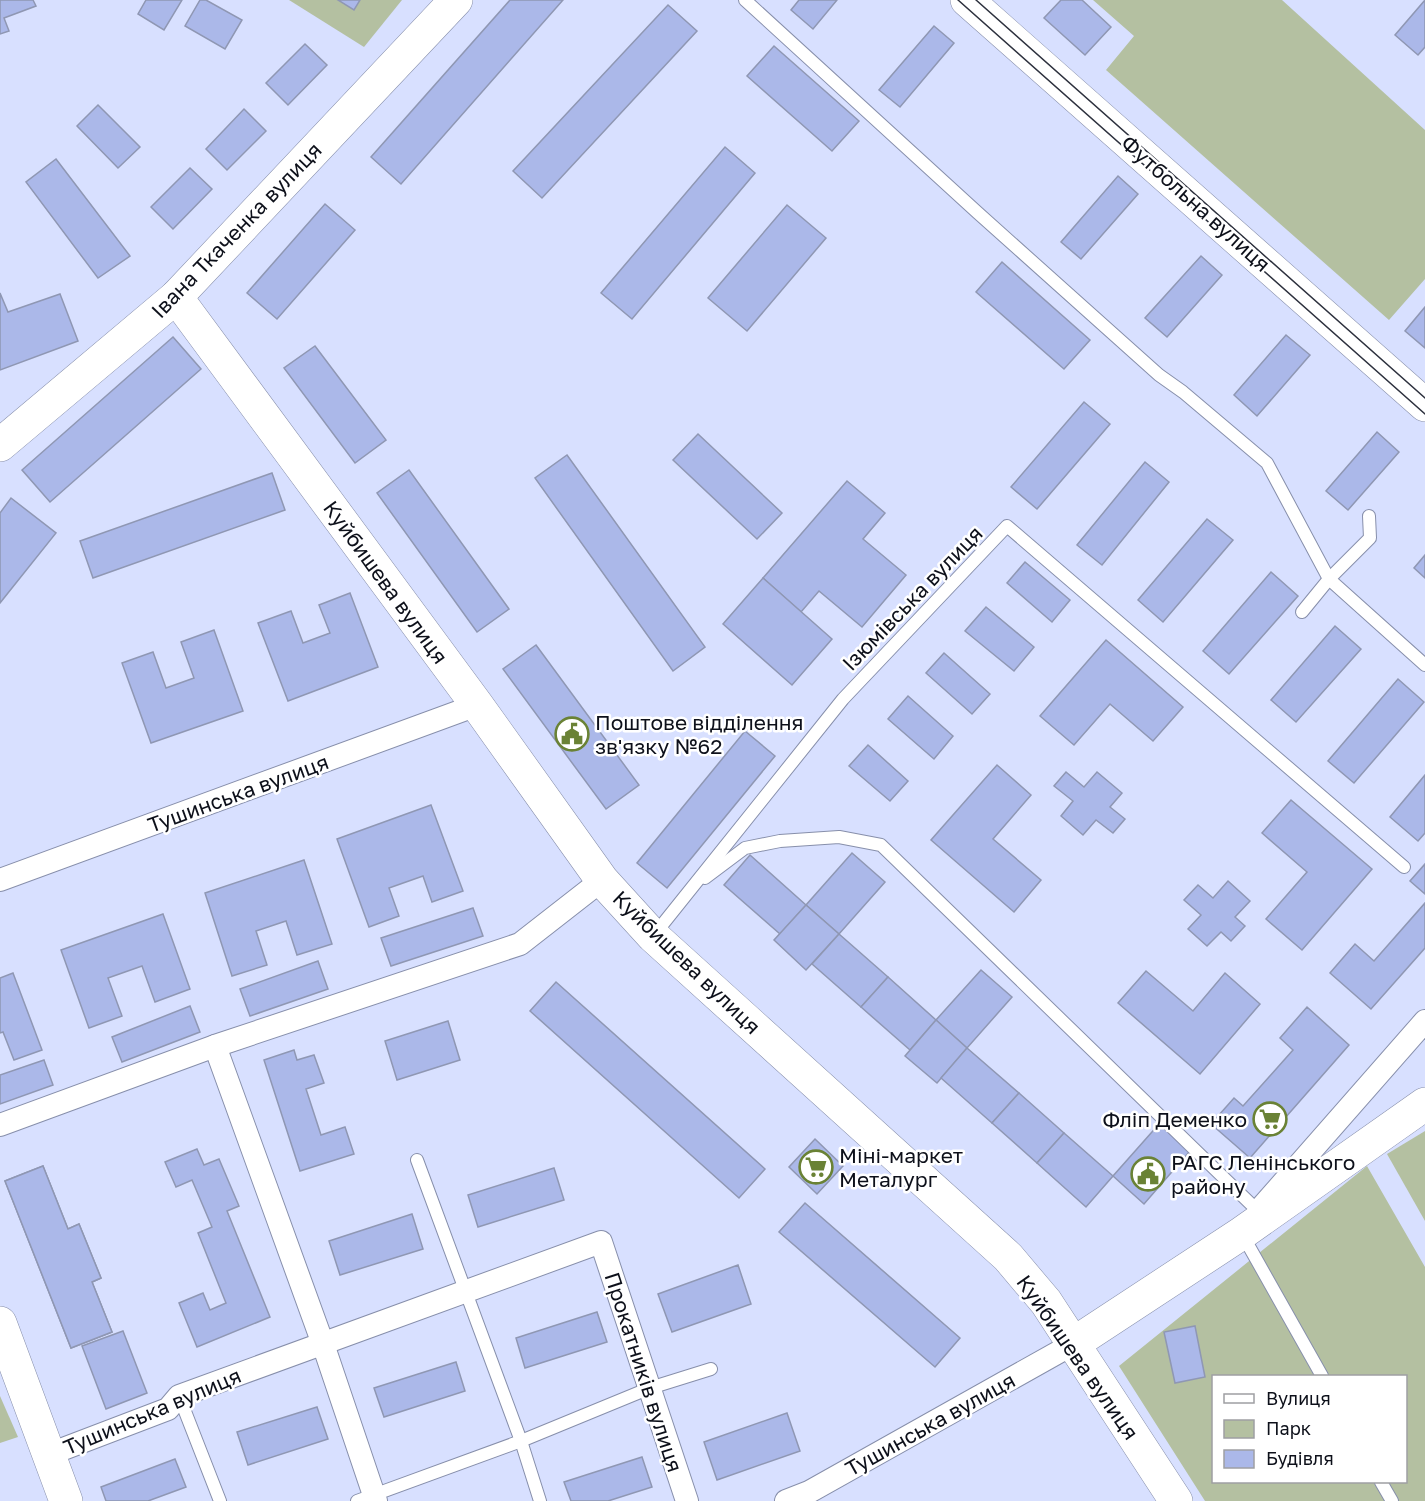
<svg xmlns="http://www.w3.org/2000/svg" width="1425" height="1501" viewBox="0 0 1425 1501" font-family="'Golos Text',sans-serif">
  <rect width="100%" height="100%" fill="#d8e0ff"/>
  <g fill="#b4c0a1" fill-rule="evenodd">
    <path d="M289 0H402L364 47Z"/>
    <path d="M1093 0H1282L1425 130V279L1389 320 1106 70 1134 36Z"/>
    <path d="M1425 1131V1221L1387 1154Z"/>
    <path d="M1367 1166 1425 1267V1501H1205L1119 1366ZM1214 1376H1406V1482H1214Z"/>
    <path d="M0 1396 18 1437 0 1443Z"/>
  </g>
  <g fill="#abb8e9" stroke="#8f97b3" stroke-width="1.5">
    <path d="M0 0H33L36 6 4 18 9 31 0 34Z"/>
    <path d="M146 0H182L164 30 138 14Z"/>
    <path d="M200 0H206L242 20 225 49 185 26Z"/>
    <path d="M338 0H360L354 10Z"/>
    <path d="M510 0H563L401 184 371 157Z"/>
    <path d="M799 0H837L813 29 791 10Z"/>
    <path d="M1061 0H1082L1111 27 1085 55 1044 18Z"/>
    <path d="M1425 0V47L1418 55 1395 35Z"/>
    <path d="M668 5 697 31 542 198 513 171Z"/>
    <path d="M934 26 954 43 900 107 879 90Z"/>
    <path d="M305 44 327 65 288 105 266 83Z"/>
    <path d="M774 46 859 121 832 151 747 76Z"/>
    <path d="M98 105 140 147 118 168 77 126Z"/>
    <path d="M244 109 266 131 227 170 206 149Z"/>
    <path d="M725 147 755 173 632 319 601 293Z"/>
    <path d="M56 159 130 256 98 278 26 182Z"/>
    <path d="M190 168 212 189 173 229 151 207Z"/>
    <path d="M1118 176 1138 194 1081 259 1061 242Z"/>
    <path d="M325 204 355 230 277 319 247 293Z"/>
    <path d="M787 205 826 238 747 331 708 298Z"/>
    <path d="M1201 256 1222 275 1167 337 1145 318Z"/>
    <path d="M1002 262 1090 340 1064 369 976 292Z"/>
    <path d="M0 293 8 312 60 294 78 341 0 370Z"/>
    <path d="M1425 307V348L1405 331Z"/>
    <path d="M1286 335 1310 355 1257 416 1234 395Z"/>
    <path d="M173 337 201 369 50 502 22 470Z"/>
    <path d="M315 346 386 440 355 463 284 368Z"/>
    <path d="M1084 402 1110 424 1037 509 1011 487Z"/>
    <path d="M1377 432 1399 452 1348 510 1326 491Z"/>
    <path d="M698 434 782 513 757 539 673 460Z"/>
    <path d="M567 455 705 647 673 671 535 478Z"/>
    <path d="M1145 462 1169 482 1102 565 1077 545Z"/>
    <path d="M409 470 509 609 477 632 377 493Z"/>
    <path d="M272 473 285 510 93 578 80 541Z"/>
    <path d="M847 481 885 513 863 539 906 575 862 627 819 591 801 612 763 578Z"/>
    <path d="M11 498 56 533 0 603V513Z"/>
    <path d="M1207 519 1233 540 1163 622 1138 600Z"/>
    <path d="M1425 555V578L1414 568Z"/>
    <path d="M1025 562 1070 600 1052 622 1007 583Z"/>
    <path d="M1271 572 1298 596 1229 674 1203 651Z"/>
    <path d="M763 578 832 639 792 685 723 624Z"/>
    <path d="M350 593 378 667 288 701 258 623 291 611 303 643 330 633 319 605Z"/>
    <path d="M986 607 1034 647 1014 671 965 631Z"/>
    <path d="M1335 626 1361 649 1296 722 1271 700Z"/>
    <path d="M214 630 243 711 151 743 122 663 153 652 166 688 194 678 181 642Z"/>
    <path d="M1106 640 1183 707 1153 741 1110 704 1074 745 1040 716Z"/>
    <path d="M536 645 639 785 606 809 503 669Z"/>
    <path d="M944 653 990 694 972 714 926 673Z"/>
    <path d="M1398 679 1424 702 1354 783 1328 761Z"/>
    <path d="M908 696 953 736 934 759 888 719Z"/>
    <path d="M745 731 775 756 667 888 637 863Z"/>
    <path d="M868 745 908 781 890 801 849 766Z"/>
    <path d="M997 765 1031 795 993 839 1041 880 1014 912 931 840Z"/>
    <path d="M1066 772 1084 787 1097 772 1122 793 1110 807 1125 819 1113 833 1096 820 1083 835 1061 816 1073 801 1054 786Z"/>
    <path d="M1425 775V833L1418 841 1390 817Z"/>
    <path d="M1291 800 1372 869 1302 950 1266 919 1307 872 1262 833Z"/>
    <path d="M431 805 463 891 432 902 423 876 389 888 399 916 369 927 337 839Z"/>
    <path d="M852 853 885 882 839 934 806 905Z"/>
    <path d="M750 855 806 905 780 934 724 885Z"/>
    <path d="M304 860 332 944 297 955 286 921 256 931 267 965 232 976 205 893Z"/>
    <path d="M1425 864V894L1410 881Z"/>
    <path d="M1228 881 1250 901 1235 917 1245 926 1231 941 1221 932 1207 946 1188 929 1201 915 1184 900 1198 885 1213 898Z"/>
    <path d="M1425 903V948L1371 1009 1330 973 1355 944 1374 961Z"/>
    <path d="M806 905 839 934 806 970 774 940Z"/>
    <path d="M473 908 483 936 391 966 381 938Z"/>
    <path d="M163 914 190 989 155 1002 142 966 108 978 122 1016 89 1028 61 950Z"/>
    <path d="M839 934 888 977 861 1007 812 964Z"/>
    <path d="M318 961 328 989 250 1016 240 989Z"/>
    <path d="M981 970 1012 997 967 1048 936 1020Z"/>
    <path d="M1146 971 1193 1011 1225 973 1260 1004 1200 1074 1118 1003Z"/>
    <path d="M13 973 42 1050 14 1060 3 1032 0 1033V978Z"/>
    <path d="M888 977 936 1020 910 1050 861 1007Z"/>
    <path d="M556 982 765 1169 739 1198 530 1011Z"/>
    <path d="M190 1006 200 1032 122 1062 112 1037Z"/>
    <path d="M1307 1007 1349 1045 1250 1158 1211 1124 1234 1098 1243 1106 1293 1050 1280 1038Z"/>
    <path d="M936 1020 967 1048 937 1083 905 1056Z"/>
    <path d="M448 1021 460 1060 397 1080 385 1041Z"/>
    <path d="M967 1048 1019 1093 992 1123 941 1078Z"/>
    <path d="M294 1050 297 1060 314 1055 324 1083 306 1089 321 1135 345 1127 354 1154 300 1171 264 1060Z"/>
    <path d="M44 1060 53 1085 0 1104V1075Z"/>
    <path d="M1019 1093 1064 1133 1037 1163 992 1123Z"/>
    <path d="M1159 1124 1190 1151 1144 1204 1113 1176Z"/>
    <path d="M1064 1133 1113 1176 1086 1207 1037 1163Z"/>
    <path d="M815 1139 843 1166 817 1194 789 1167Z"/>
    <path d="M197 1149 204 1165 219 1159 239 1206 227 1211 270 1317 197 1347 179 1303 203 1293 210 1310 226 1303 198 1233 212 1227 192 1180 176 1187 165 1162Z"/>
    <path d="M43 1166 68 1229 79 1224 101 1278 92 1282 112 1332 71 1348 5 1181Z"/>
    <path d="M43 1166 68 1229 79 1224 101 1278 92 1282 112 1332 71 1348 5 1181Z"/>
    <path d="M554 1168 564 1200 478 1227 468 1195Z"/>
    <path d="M805 1203 960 1338 935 1367 779 1232Z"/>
    <path d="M412 1214 423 1249 340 1275 329 1241Z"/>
    <path d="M738 1265 751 1304 672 1332 658 1294Z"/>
    <path d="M597 1312 607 1342 525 1368 516 1338Z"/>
    <path d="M1195 1326 1205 1377 1175 1383 1164 1332Z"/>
    <path d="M123 1331 147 1393 106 1409 82 1346Z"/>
    <path d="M456 1362 465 1391 384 1417 374 1388Z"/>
    <path d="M317 1407 328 1439 248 1465 237 1432Z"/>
    <path d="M787 1413 800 1451 717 1480 704 1442Z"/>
    <path d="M642 1457 652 1487 608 1501H571L564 1482Z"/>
    <path d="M175 1459 186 1487 148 1501H106L101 1487Z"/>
  </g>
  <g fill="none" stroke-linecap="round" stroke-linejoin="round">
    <defs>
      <g id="lane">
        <path d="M745 0 978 213 1159 375 1183 392 1267 463 1329 579 1425 665"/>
        <path d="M1302 612 1329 579 1370 538 1369 516"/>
        <path d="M705 878 745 848 780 841 839 837 881 845 1258 1211"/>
        <path d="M654 935 843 699 1007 526 1404 867"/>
        <path d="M417 1160 521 1441 540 1501"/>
        <path d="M1242 1234 1322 1376"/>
        <path d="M179 1396 220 1501"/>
        <path d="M1381 1482 1392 1501"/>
        <path d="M357 1501 521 1441 650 1388 711 1369"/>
      </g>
      <g id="street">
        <path d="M0 880 477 705"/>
        <path d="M215 1046 323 1344 376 1501"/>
        <path d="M0 1125 215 1046 520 944 602 880"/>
        <path d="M1260 1209 1425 1021"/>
        <path d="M50 1454 168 1409 179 1396 601 1242 687 1501"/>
        <path d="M786 1501 809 1492 1073 1344"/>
      </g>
      <g id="secondary">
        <path d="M967 0 1425 405"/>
        <path d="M176 297 477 705 602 880 653 936 1008 1257 1046 1302 1176 1501"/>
        <path d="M0 445 176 297 456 0"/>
        <path d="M0 1323 66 1501"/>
        <path d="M1073 1344 1242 1233 1425 1104"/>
      </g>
    </defs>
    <use href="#lane" stroke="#878fab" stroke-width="14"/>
    <use href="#street" stroke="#878fab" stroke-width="24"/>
    <use href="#secondary" stroke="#878fab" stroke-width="34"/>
    <use href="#lane" stroke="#fff" stroke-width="12"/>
    <use href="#street" stroke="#fff" stroke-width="22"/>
    <use href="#secondary" stroke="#fff" stroke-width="33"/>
    <g stroke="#2d313e" stroke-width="1.5">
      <path d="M958 0 1425 414"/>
      <path d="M976 0 1425 398"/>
    </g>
  </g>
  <defs>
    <symbol id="civic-ring" viewBox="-11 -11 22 22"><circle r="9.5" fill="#fff" stroke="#6a8235" stroke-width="1.5"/><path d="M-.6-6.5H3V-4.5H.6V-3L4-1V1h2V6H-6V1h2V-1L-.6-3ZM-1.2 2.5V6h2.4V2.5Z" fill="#6a8235"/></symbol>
    <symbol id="supermarket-ring" viewBox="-11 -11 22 22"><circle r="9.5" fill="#fff" stroke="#6a8235" stroke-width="1.5"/><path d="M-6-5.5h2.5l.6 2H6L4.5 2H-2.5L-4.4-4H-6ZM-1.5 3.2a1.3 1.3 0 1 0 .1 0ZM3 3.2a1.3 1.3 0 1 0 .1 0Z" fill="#6a8235"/></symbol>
  </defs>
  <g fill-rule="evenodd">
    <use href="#civic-ring" x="553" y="715" width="38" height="38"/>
    <use href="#supermarket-ring" x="1251" y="1100" width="38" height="38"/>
    <use href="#supermarket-ring" x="797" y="1148" width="38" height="38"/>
    <use href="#civic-ring" x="1129" y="1155" width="38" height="38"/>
  </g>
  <g text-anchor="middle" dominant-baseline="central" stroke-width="5" stroke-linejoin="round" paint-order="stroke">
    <g font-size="21" fill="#0d101a" stroke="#fff">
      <text transform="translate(1196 203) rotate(42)">Футбольна вулиця</text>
      <text transform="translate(236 230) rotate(-46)">Івана Ткаченка вулиця</text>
      <text transform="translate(386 582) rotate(54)">Куйбишева вулиця</text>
      <text transform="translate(912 598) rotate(-46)">Ізюмівська вулиця</text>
      <text transform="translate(238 793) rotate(-20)">Тушинська вулиця</text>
      <text transform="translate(687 962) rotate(44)">Куйбишева вулиця</text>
      <text transform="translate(1078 1357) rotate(55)">Куйбишева вулиця</text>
      <text transform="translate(644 1372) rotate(72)">Прокатників вулиця</text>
      <text transform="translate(152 1411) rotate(-23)">Тушинська вулиця</text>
      <text transform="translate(930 1424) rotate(-29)">Тушинська вулиця</text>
    </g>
    <g font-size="21" fill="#0d101a" stroke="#fff" text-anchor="start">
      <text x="595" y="722">Поштове відділення<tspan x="595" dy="24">зв'язку №62</tspan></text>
      <text x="1247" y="1119" text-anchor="end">Фліп Деменко</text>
      <text x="839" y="1155">Міні-маркет<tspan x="839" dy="24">Металург</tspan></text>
      <text x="1171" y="1162">РАГС Ленінського<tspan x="1171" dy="24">району</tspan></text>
    </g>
  </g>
  <rect x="1212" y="1375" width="195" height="108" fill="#ffffff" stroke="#9e9fa3" stroke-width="1.5"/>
  <rect x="1224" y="1394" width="30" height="9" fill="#ffffff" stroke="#9e9fa3" stroke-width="1.5"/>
  <text x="1266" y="1405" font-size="18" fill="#0d101a">Вулиця</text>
  <rect x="1224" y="1420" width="30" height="18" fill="#b4c0a1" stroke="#9e9fa3" stroke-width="1.5"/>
  <text x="1266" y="1435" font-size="18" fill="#0d101a">Парк</text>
  <rect x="1224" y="1450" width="30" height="18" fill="#abb8e9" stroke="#9e9fa3" stroke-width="1.5"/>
  <text x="1266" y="1465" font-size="18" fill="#0d101a">Будівля</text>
</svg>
